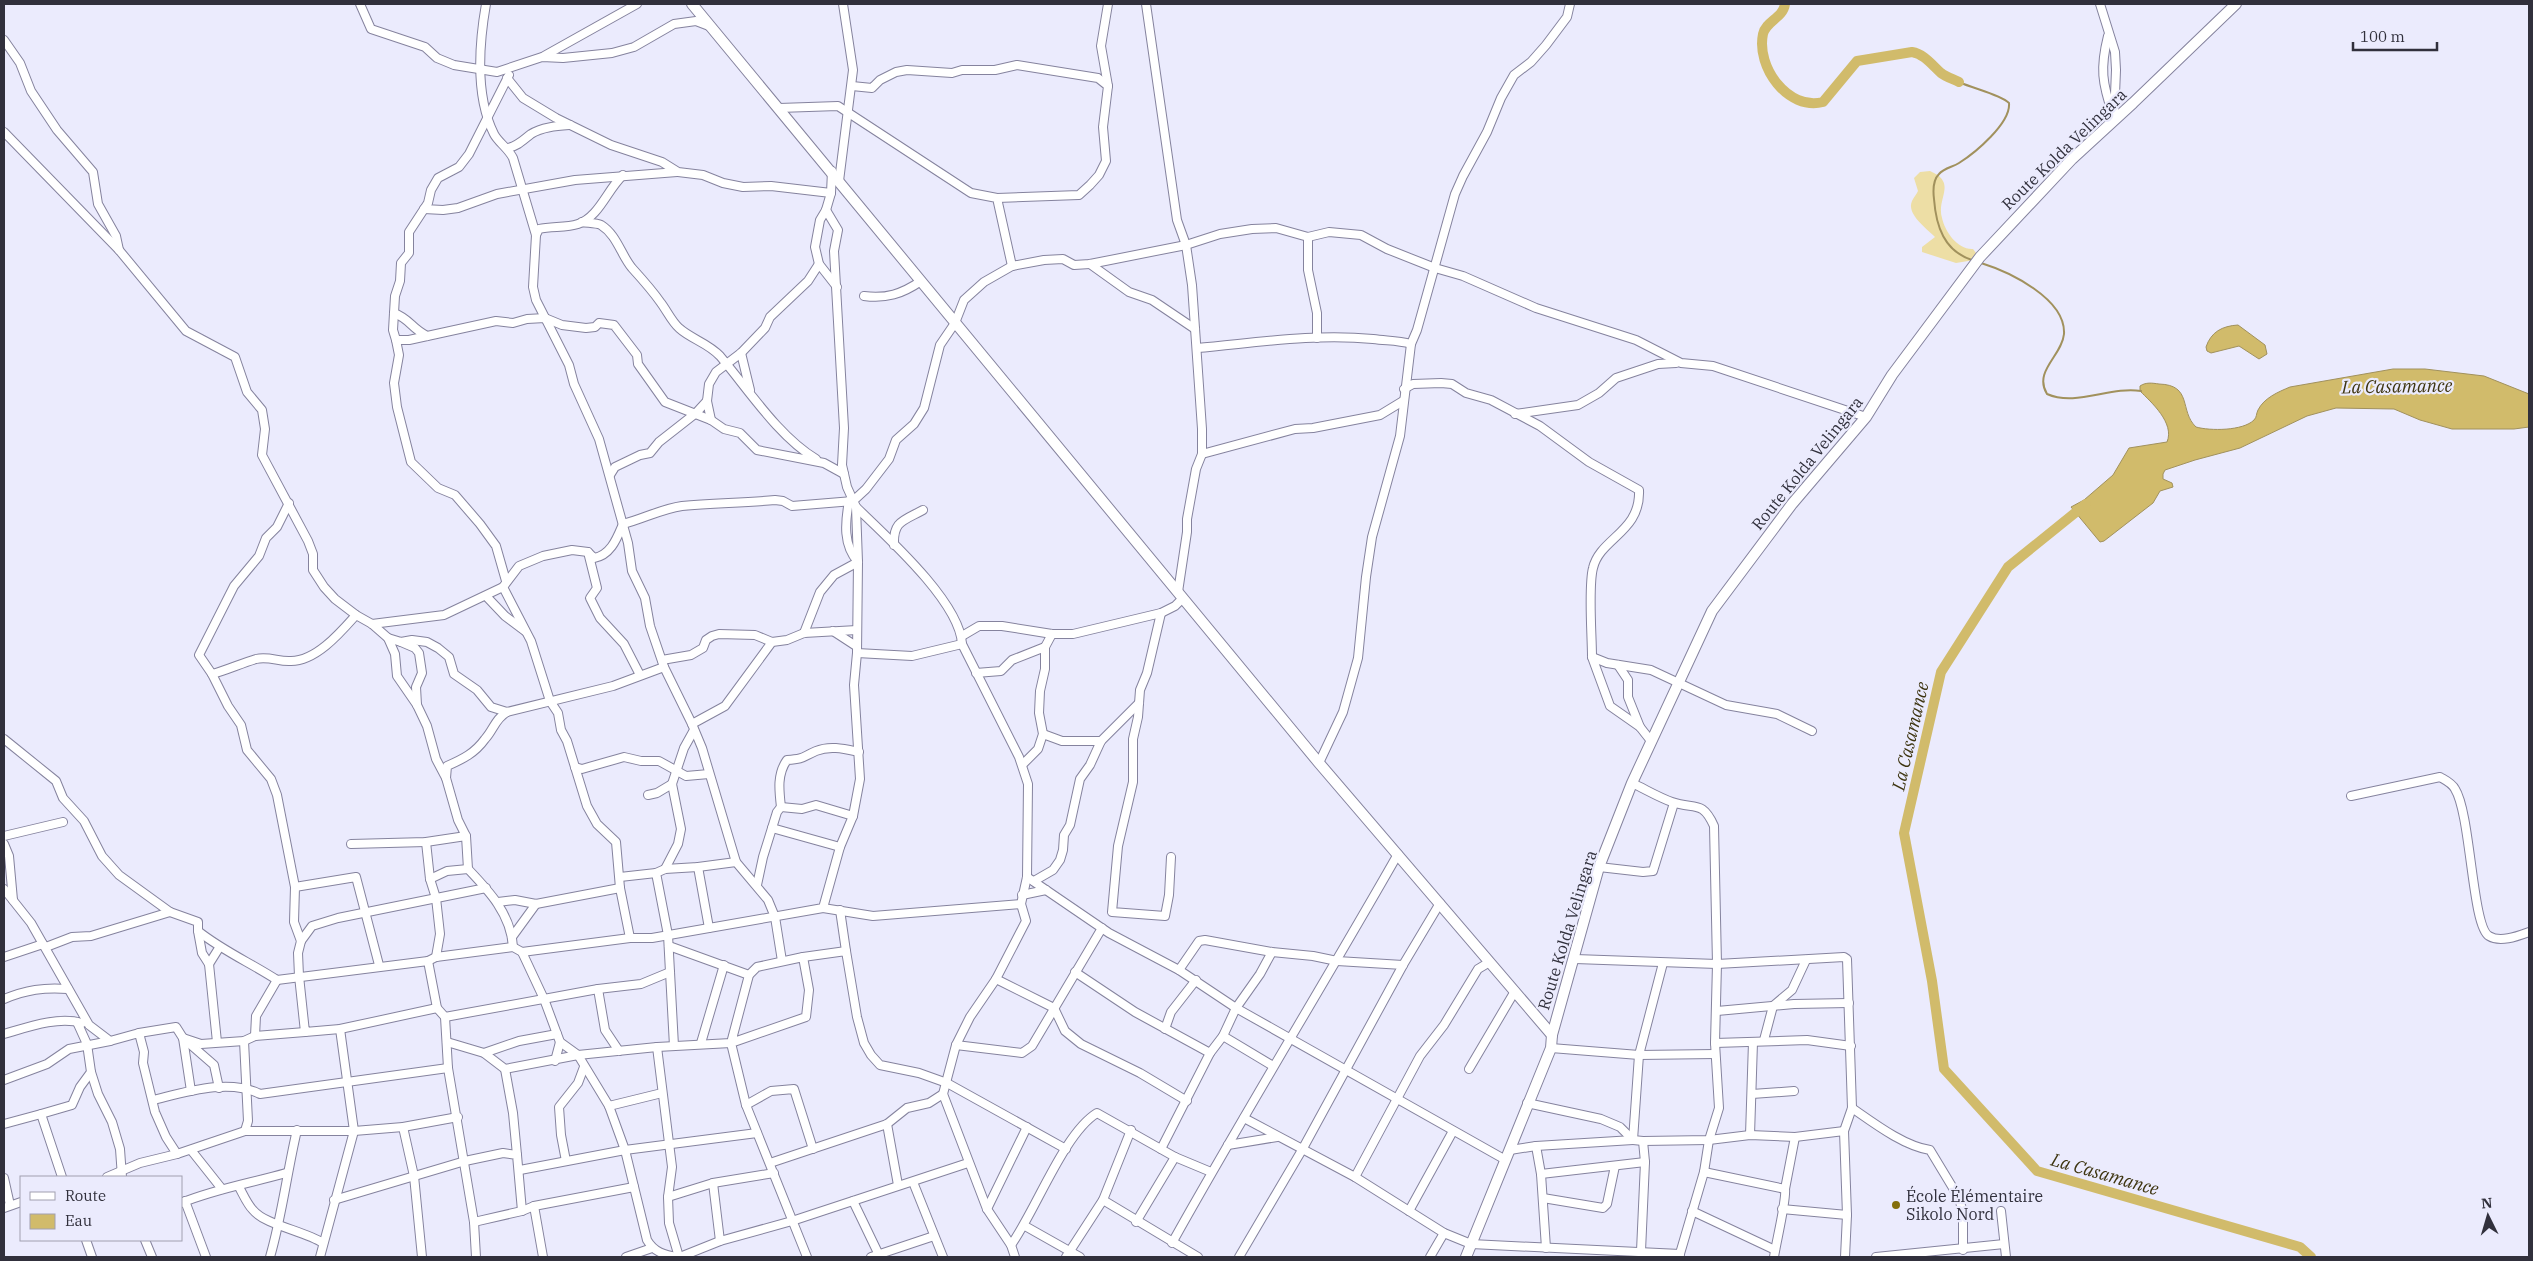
<svg xmlns="http://www.w3.org/2000/svg" width="2533" height="1261" viewBox="0 0 2533 1261" font-family="'IBM Plex Serif',serif">
  <rect width="100%" height="100%" fill="#ebebfd"/>
  <path fill="#eddea5" d="M1930 171C1958 183 1936 198 1942 218 1945 232 1958 250 1973 249L1976 253 1974 260 1956 263 1922 252V247L1935 237C1927 229 1906 214 1912 201 1914 197 1916 195 1918 191L1914 178 1920 172Z"/>
  <g fill="#d1bb6b" stroke="#a1915d">
    <path d="M2238 325 2265 345 2267 354 2259 359 2239 346 2211 353 2207 351 2206 347C2211 332 2222 326 2238 325Z"/>
    <path d="M2393 369H2425L2484 376 2529 394V427L2514 429H2452L2420 420 2394 409 2336 408 2307 416 2240 448 2195 460 2165 470 2163 474V479L2172 483 2173 487 2160 491 2153 503 2104 541 2100 542 2071 507 2084 500 2113 475 2129 448 2167 442C2175 423 2151 402 2140 391V386C2146 382 2152 383 2159 384 2193 385 2179 411 2196 427 2210 431 2243 431 2254 420 2257 417 2256 414 2258 410 2264 398 2278 392 2290 387Z"/>
  </g>
  <g fill="none" stroke-linecap="round" stroke-linejoin="round">
    <g stroke="#a1915d" stroke-width="2">
      <path d="M1959 82C1974 89 1999 94 2009 103 2011 123 1975 153 1959 163 1953 167 1944 168 1939 174 1933 180 1933 191 1934 199 1936 226 1944 251 1972 260"/>
      <path d="M1981 263C2010 272 2066 299 2064 334 2062 356 2033 371 2047 394 2076 407 2110 386 2141 391"/>
    </g>
    <g stroke="#d1bb6b" stroke-width="10">
      <path d="M1785 4C1783 18 1766 21 1763 34 1756 67 1788 111 1823 102L1857 61 1912 52C1924 54 1932 65 1941 73 1946 77 1953 79 1959 82"/>
      <path d="M2086 504 2008 567 1941 672 1904 833 1932 981 1944 1069 2037 1171 2300 1247 2311 1257"/>
    </g>
    <defs>
      <g id="minor">
        <path d="M360 4 371 29 425 47 437 58 454 65 497 72 542 57 563 58 612 53 634 47 674 24 696 21 709 26"/>
        <path d="M486 4C479 44 475 96 494 134 498 142 508 148 513 158L536 235 533 287 536 300 569 365 574 384 599 439 628 543 632 571 645 598 650 626 664 667 692 724 702 748 736 862 768 900 775 917 782 961"/>
        <path d="M1146 4 1177 220 1186 245 1192 285 1202 429V454L1196 469 1187 519V532L1178 592"/>
        <path d="M2100 4 2115 52 2116 70 2114 119"/>
        <path d="M2108 36C2100 68 2102 83 2113 115"/>
        <path d="M4 40 20 63 31 91 57 130 93 172 98 204 116 236 119 250"/>
        <path d="M544 56 637 4"/>
        <path d="M507 78 523 98 556 118 611 145 662 162 678 172 703 175 723 183 743 187 771 186 831 193"/>
        <path d="M852 86 872 88 880 80 896 72 907 70 952 73 962 70H995L1017 65 1098 78 1108 86 1103 127 1106 161 1099 175 1090 185 1079 195 997 198"/>
        <path d="M1108 86 1101 46 1108 4"/>
        <path d="M779 108 838 106 971 193 997 198 1012 266"/>
        <path d="M4 132 119 250 186 331 235 357 247 392 262 410 265 429 262 455 308 541 313 554V570L324 587 335 599 356 615 372 624 388 638 401 642 412 640 427 642 438 648 449 657 454 674 477 690 491 707 507 712 613 686 664 667"/>
        <path d="M508 148C518 146 523 140 531 134 542 127 557 126 570 125"/>
        <path d="M832 171 831 193 826 210 820 220 815 247 819 264 837 287"/>
        <path d="M839 181 853 70 843 4"/>
        <path d="M424 209 443 210 458 208 497 194 575 180 677 172"/>
        <path d="M582 222C587 223 596 223 601 225 617 235 621 255 632 268 642 279 652 290 661 303 667 311 672 322 679 328 691 339 708 343 720 356 748 389 778 436 816 459"/>
        <path d="M536 235 539 229C551 226 566 228 578 224 599 217 607 190 623 175"/>
        <path d="M1308 237V270L1317 313V338"/>
        <path d="M1090 264 1129 292 1152 300 1195 329"/>
        <path d="M864 296C886 299 902 294 921 281"/>
        <path d="M394 313C410 319 411 328 427 336"/>
        <path d="M396 340 393 330 395 296 400 281 401 263 409 253V232L428 203 431 190 438 178 459 167 469 154 509 75"/>
        <path d="M1197 348C1255 343 1314 333 1373 339 1387 341 1397 340 1411 344"/>
        <path d="M741 353 750 390"/>
        <path d="M1404 389 1413 384 1441 383 1452 384 1466 393 1491 400 1540 426 1589 462 1639 490C1641 532 1600 538 1593 568 1588 587 1592 635 1592 657L1607 663 1651 670 1726 705 1777 714 1812 731"/>
        <path d="M707 401 711 420"/>
        <path d="M1515 414 1578 405 1599 393 1616 378 1658 364 1676 363"/>
        <path d="M1202 454 1295 429 1313 428 1380 415 1403 401"/>
        <path d="M610 475 615 467 640 455 650 453 659 442 696 413 707 401 709 384 716 372 741 353 765 328 770 317 808 281 819 264"/>
        <path d="M856 507C886 536 960 602 962 644L1019 757 1028 784 1027 877 1021 904 1026 921 996 979 970 1017 956 1045 943 1094 987 1209 1011 1245 1015 1257"/>
        <path d="M623 524C643 519 661 509 682 506 713 503 744 503 775 500L783 501 792 506 853 501 866 489 889 459 896 440 914 424 924 408 940 345 955 323 964 300 984 282 1012 266 1044 260 1063 259 1074 265 1090 264 1186 245 1220 234 1252 229 1276 228 1308 237 1329 232 1361 235 1387 249 1435 268 1463 276 1536 308 1636 340 1681 363 1713 366 1866 417"/>
        <path d="M894 545C893 521 903 521 923 510"/>
        <path d="M588 552 597 588 590 598 600 618 624 644 640 675"/>
        <path d="M506 581 496 546 480 524 455 495 438 488 411 462 397 407 394 383 399 355 396 340H409L496 321 513 323 527 319 545 318 562 325 586 328 595 327 599 323 614 325 637 355 638 364 665 402 711 420 724 429 740 433 757 450 824 463 844 474"/>
        <path d="M503 587 531 641 550 701 558 713 561 730 567 741 587 806 597 824 616 842 620 888 630 938"/>
        <path d="M486 596 505 616 525 631"/>
        <path d="M1161 613 1147 673 1140 690 1138 717 1133 739V782L1118 846 1112 912 1165 916 1169 895 1171 857"/>
        <path d="M372 624 444 615 503 587 519 566 543 556 572 550 588 552 594 558C611 555 617 538 623 524"/>
        <path d="M833 631 856 646"/>
        <path d="M804 633 820 592 834 575 858 562C843 545 845 523 849 501"/>
        <path d="M962 636 979 626H1002L1052 634H1073L1161 613 1175 606 1183 598"/>
        <path d="M388 638 395 654 397 676 417 705 427 726 436 759 446 778"/>
        <path d="M401 642 415 648 419 653 422 673 416 687 417 705"/>
        <path d="M857 653 912 656 962 644"/>
        <path d="M1592 657 1610 706 1640 727 1651 741"/>
        <path d="M662 660 691 655 703 648 706 640 712 636 719 634 755 635 772 642"/>
        <path d="M1618 665 1628 680V697L1640 727"/>
        <path d="M976 673 1001 671 1012 660 1045 647"/>
        <path d="M212 674 199 655 234 586 259 556 266 538 277 527 289 503"/>
        <path d="M692 724 725 706 772 642 787 640 804 633 857 630"/>
        <path d="M1043 734 1062 741H1101"/>
        <path d="M4 739 56 781 63 798 84 821 102 856 119 875 170 912 198 922V931C223 951 251 963 277 980L428 961 437 1008 445 1017 448 1068 474 1222 476 1257"/>
        <path d="M1319 763 1343 712 1358 658 1366 577 1372 537 1400 436 1411 344 1417 330 1455 194 1463 176 1487 132 1501 98 1514 75 1531 62 1546 45 1567 17 1570 4"/>
        <path d="M1023 764 1038 749 1043 734 1039 713 1040 691 1045 669V647L1052 634"/>
        <path d="M575 767 582 769 624 757 641 761H659L686 776 709 774"/>
        <path d="M1632 783C1645 789 1658 797 1672 802 1694 810 1702 799 1714 826L1717 964 1715 1043 1719 1108 1709 1140 1704 1172 1679 1257"/>
        <path d="M648 795 657 793 672 784"/>
        <path d="M2351 796 2440 777C2445 780 2452 783 2455 789 2471 814 2472 927 2489 936 2500 943 2518 936 2529 932"/>
        <path d="M781 807C779 790 777 774 787 760 805 759 802 757 816 751 830 745 845 749 859 752"/>
        <path d="M772 828 840 847"/>
        <path d="M4 836 63 822"/>
        <path d="M426 842 430 879 436 898 440 934 436 957"/>
        <path d="M4 844 9 856 13 900"/>
        <path d="M351 844 426 842 466 836"/>
        <path d="M698 867 709 928"/>
        <path d="M1599 867 1643 872 1653 871 1674 803"/>
        <path d="M468 869 466 836 458 820 446 778 447 766C463 759 475 753 485 739 494 729 495 719 507 712"/>
        <path d="M665 869 678 844 681 829 672 784 684 748 694 730"/>
        <path d="M620 877 656 873"/>
        <path d="M1027 877 1109 933 1179 970 1236 1008 1504 1159"/>
        <path d="M430 879 447 871 468 869C489 891 511 914 513 947"/>
        <path d="M1034 881 1053 870 1060 860 1063 850 1064 835 1070 825 1080 779 1090 765 1101 741 1139 703"/>
        <path d="M757 885 763 857 777 812 781 807 802 809 816 805 853 816"/>
        <path d="M295 887 277 795 271 779 247 750 241 725 228 706 212 674C227 670 242 663 256 659 269 656 279 662 291 661 316 661 340 633 356 615"/>
        <path d="M4 889 31 923 89 1025 110 1041 139 1033 144 1052 143 1063 155 1112 166 1137 177 1154 245 1131H354L320 1257"/>
        <path d="M1022 895 1046 890"/>
        <path d="M498 902 515 900 536 904 620 888"/>
        <path d="M823 908 873 916 1021 904"/>
        <path d="M840 910 846 951"/>
        <path d="M198 931 202 953 209 964 217 1042"/>
        <path d="M512 937 536 904"/>
        <path d="M301 941 312 926 338 918 486 888"/>
        <path d="M669 946 749 975"/>
        <path d="M46 947 72 937 91 936 170 912"/>
        <path d="M522 952 630 938H652L823 908 840 847 853 816 860 779 854 685 857 653 858 562 856 507 847 487 842 465 844 428 834 251 838 230 826 210"/>
        <path d="M4 957 43 944"/>
        <path d="M803 957 846 951 857 1017 864 1043 871 1055 880 1065 919 1073 947 1083 1066 1149"/>
        <path d="M1575 959 1717 964 1844 957 1847 959 1852 1108 1844 1131 1847 1215 1845 1257"/>
        <path d="M428 961 436 957 513 947 522 952 544 999 560 1042 578 1055 609 1106 625 1150 647 1240C654 1252 664 1255 678 1257"/>
        <path d="M209 964 219 948"/>
        <path d="M379 965 356 877 295 887 294 922 301 941 298 953 299 976 305 1032 340 1029 437 1008"/>
        <path d="M1179 970 1199 941 1205 940 1272 952 1313 956 1337 961 1403 965"/>
        <path d="M1075 972 1135 1012 1210 1053"/>
        <path d="M996 979 1054 1008 1065 1031 1081 1044 1140 1073 1187 1101"/>
        <path d="M598 989 605 1030 619 1051"/>
        <path d="M4 999C26 990 44 987 68 989"/>
        <path d="M1717 1011 1794 1004 1849 1003"/>
        <path d="M445 1017 598 989 641 984 670 972"/>
        <path d="M340 1029 354 1131 403 1127 458 1117"/>
        <path d="M1165 1029 1171 1012 1196 980"/>
        <path d="M139 1033 176 1027 183 1038 214 1065 219 1088"/>
        <path d="M4 1034C28 1027 58 1016 82 1023"/>
        <path d="M255 1036 256 1016 277 980"/>
        <path d="M1223 1036 1273 1066"/>
        <path d="M1764 1040 1773 1006 1792 990 1806 960"/>
        <path d="M244 1041 248 1121 245 1131"/>
        <path d="M447 1042 484 1053 505 1069 578 1055 657 1047 731 1043 806 1017 809 990 803 957 757 967 749 975 731 1043 746 1105 807 1257"/>
        <path d="M701 1043 724 965"/>
        <path d="M1715 1043 1807 1040 1851 1046"/>
        <path d="M956 1045 1022 1053 1032 1046 1102 928"/>
        <path d="M674 1046 668 935 656 873 665 869 698 867 736 862"/>
        <path d="M657 1047 672 1167 668 1197 669 1223 679 1257"/>
        <path d="M1551 1048 1639 1055 1715 1054"/>
        <path d="M484 1053 519 1041 557 1034"/>
        <path d="M555 1061 560 1042"/>
        <path d="M505 1069 513 1113 517 1155"/>
        <path d="M1469 1069 1515 991"/>
        <path d="M91 1072 98 1094 112 1122 120 1149 122 1177"/>
        <path d="M4 1080 47 1064 69 1049 110 1041"/>
        <path d="M191 1091 183 1038 201 1044 244 1041 255 1036 305 1032"/>
        <path d="M1752 1094 1794 1091"/>
        <path d="M153 1100C186 1092 229 1078 260 1094L448 1068"/>
        <path d="M1527 1103 1601 1119 1620 1127 1633 1140 1643 1141 1709 1140 1750 1135 1795 1137 1844 1131"/>
        <path d="M746 1105 771 1091 794 1089 813 1149"/>
        <path d="M609 1106 662 1093"/>
        <path d="M1852 1108C1875 1124 1904 1146 1930 1150L1959 1198 1963 1213V1250"/>
        <path d="M41 1114 72 1105 80 1087 91 1072 87 1044 77 1022"/>
        <path d="M1244 1118 1355 1177 1444 1233 1471 1244 1680 1254"/>
        <path d="M4 1124 41 1114 62 1177"/>
        <path d="M887 1124 898 1185"/>
        <path d="M403 1127 414 1176 422 1257"/>
        <path d="M1750 1135 1753 1042"/>
        <path d="M1228 1145 1277 1137"/>
        <path d="M1536 1146 1541 1174 1546 1248"/>
        <path d="M1161 1149 1210 1053 1223 1036 1236 1008 1260 974 1272 952"/>
        <path d="M191 1150 222 1189"/>
        <path d="M1510 1150 1536 1146 1633 1140 1639 1055 1663 963"/>
        <path d="M566 1161 561 1135 559 1107 578 1083 584 1067"/>
        <path d="M770 1163 887 1124 907 1108 929 1103 943 1094"/>
        <path d="M520 1170 625 1150 757 1133"/>
        <path d="M1704 1172 1785 1189"/>
        <path d="M1541 1174 1645 1162"/>
        <path d="M107 1177 140 1163 177 1154"/>
        <path d="M1355 1177 1420 1056 1444 1025 1478 969 1488 963"/>
        <path d="M4 1178 10 1205"/>
        <path d="M913 1182 943 1257"/>
        <path d="M713 1183 720 1241"/>
        <path d="M239 1187C243 1194 247 1204 253 1210 265 1225 305 1231 323 1243"/>
        <path d="M668 1197 713 1183 774 1173"/>
        <path d="M1543 1198 1603 1208 1607 1204 1615 1166"/>
        <path d="M334 1200 465 1161 503 1153 517 1155 522 1211"/>
        <path d="M1103 1200 1198 1257"/>
        <path d="M185 1201 206 1257"/>
        <path d="M853 1201 879 1255"/>
        <path d="M181 1203C215 1189 251 1183 286 1173"/>
        <path d="M534 1206 543 1257"/>
        <path d="M4 1208 21 1202"/>
        <path d="M987 1209 1027 1127"/>
        <path d="M1782 1209 1847 1215"/>
        <path d="M1409 1211 1453 1131"/>
        <path d="M1692 1211 1775 1250"/>
        <path d="M2001 1211 2006 1257"/>
        <path d="M474 1222 522 1211 534 1206 634 1187"/>
        <path d="M1136 1222 1175 1157"/>
        <path d="M1025 1226 1080 1257"/>
        <path d="M86 1240 92 1257"/>
        <path d="M145 1240 152 1257"/>
        <path d="M1172 1243C1245 1112 1324 984 1398 854"/>
        <path d="M1011 1245C1036 1210 1064 1133 1097 1113L1175 1157 1211 1172"/>
        <path d="M1641 1251 1645 1162 1643 1141"/>
        <path d="M270 1257C282 1216 287 1172 297 1130"/>
        <path d="M626 1257 652 1248"/>
        <path d="M680 1257 720 1241 792 1221 968 1163"/>
        <path d="M871 1257 934 1236"/>
        <path d="M1066 1257 1103 1200 1131 1130"/>
        <path d="M1239 1257 1302 1150 1403 965 1440 903"/>
        <path d="M1430 1257 1444 1233"/>
        <path d="M1774 1257C1776 1243 1787 1198 1785 1189L1795 1137"/>
        <path d="M1876 1257 2004 1244"/>
      </g>
      <g id="major">
        <path d="M692 4 1319 763 1552 1035"/>
        <path d="M1466 1257 1551 1048 1552 1035 1599 867 1632 783 1712 611 1792 504 1866 417 1892 375 1980 257 2072 159 2133 103 2236 4"/>
      </g>
    </defs>
    <use href="#minor" stroke="#85839e" stroke-width="10"/>
    <use href="#major" stroke="#85839e" stroke-width="12"/>
    <use href="#minor" stroke="#fff" stroke-width="8"/>
    <use href="#major" stroke="#fff" stroke-width="10"/>
  </g>
  <circle fill="#846e0b" stroke="#ebebfd" stroke-width="2" cx="1896" cy="1205" r="5"/>
  <g text-anchor="middle" dominant-baseline="central" stroke-width="4.5" stroke-linejoin="round" paint-order="stroke">
    <g font-size="16" fill="#31303c" stroke="#ebebfd">
      <text transform="translate(2064 149) rotate(-44)">Route Kolda Velingara</text>
      <text transform="translate(1807 463) rotate(-51)">Route Kolda Velingara</text>
      <text transform="translate(1567 930) rotate(-73)">Route Kolda Velingara</text>
    </g>
    <g font-size="16" fill="#31303c" stroke="#ebebfd" text-anchor="start">
      <text x="1906" y="1196">École Élémentaire<tspan x="1906" dy="18">Sikolo Nord</tspan></text>
    </g>
    <g font-size="18" font-style="italic" fill="#3e3511" stroke="#ebebfd">
      <text transform="translate(2397 386) rotate(-1)">La Casamance</text>
      <text transform="translate(1910 736) rotate(-77)">La Casamance</text>
      <text transform="translate(2105 1174) rotate(16)">La Casamance</text>
    </g>
  </g>
  <rect width="2533" height="1261" fill="none" stroke="#31303c" stroke-width="10"/>
  <rect x="20" y="1176" width="162" height="65" fill="#ebebfd" stroke="#a1a0b0"/>
  <rect x="30" y="1192" width="25" height="8" fill="#ffffff" stroke="#a1a0b0"/>
  <text x="65" y="1201" font-size="15" fill="#31303c">Route</text>
  <rect x="30" y="1214" width="25" height="15" fill="#d1bb6b" stroke="#a1a0b0"/>
  <text x="65" y="1226" font-size="15" fill="#31303c">Eau</text>
  <g transform="translate(2488 1216) rotate(355)" stroke="#ebebfd" stroke-width="4" paint-order="stroke">
  <path d="M0-4L9 19L0 12L-9 19Z" fill="#31303c"/>
  <text y="-8" font-size="14" font-weight="bold" text-anchor="middle" fill="#31303c">N</text>
  </g>
  <path d="M2353 42v8h84v-8" fill="none" stroke="#31303c" stroke-width="2.5"/>
  <text x="2360" y="42" font-size="15" fill="#31303c" stroke="#ebebfd" stroke-width="4" paint-order="stroke">100 m</text>
</svg>
